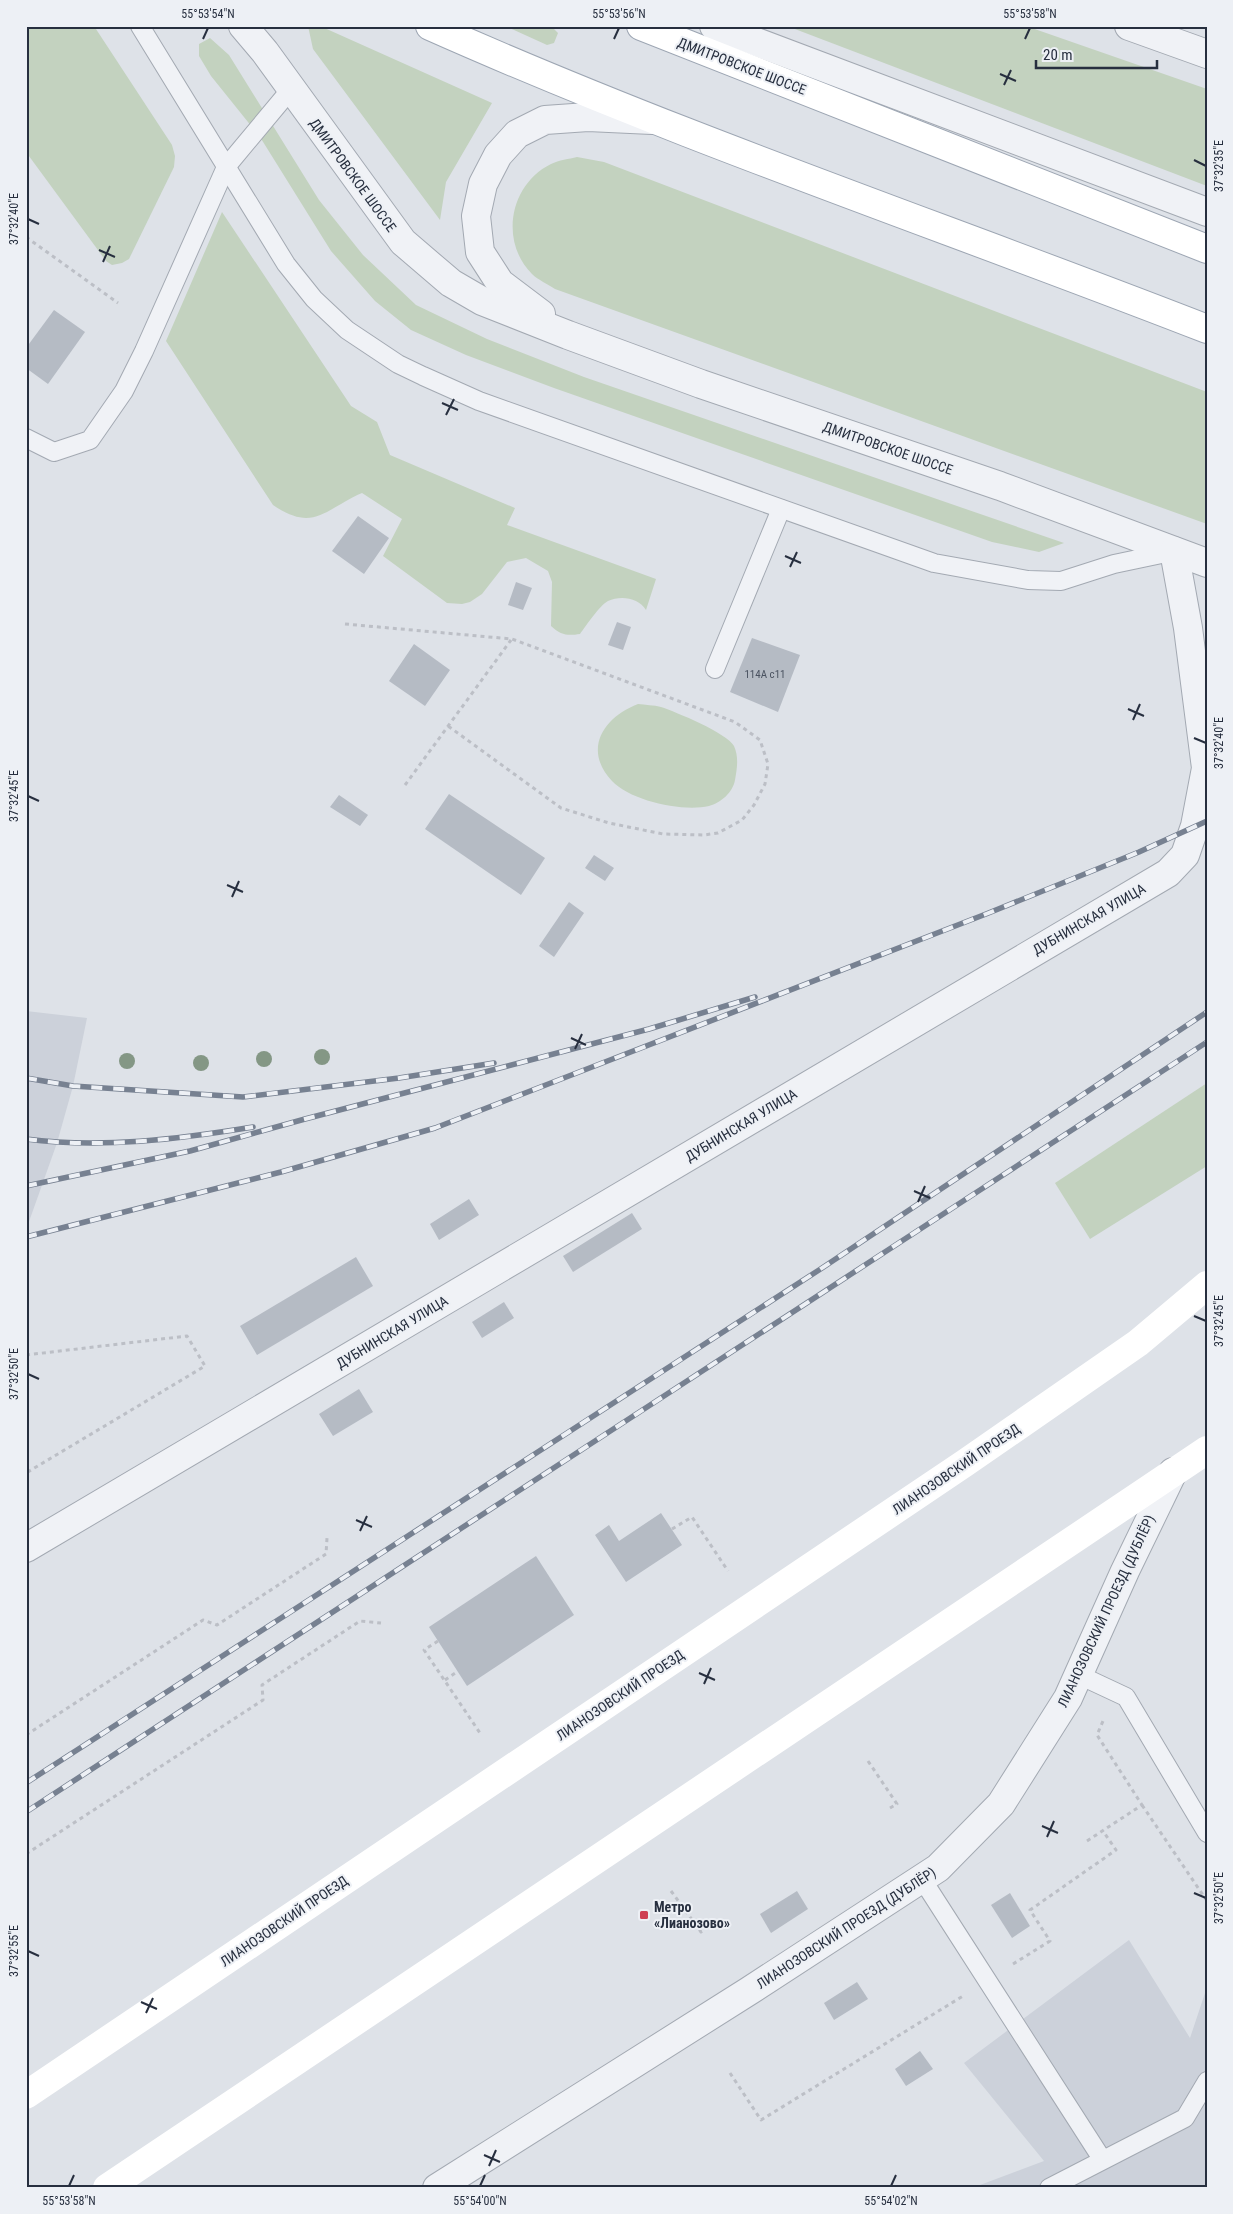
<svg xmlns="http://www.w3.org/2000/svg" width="1233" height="2214" viewBox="0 0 1233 2214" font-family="'Roboto Condensed',sans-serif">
  <rect width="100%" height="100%" fill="#dee2e8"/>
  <g fill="#ccd1da">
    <path d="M26 1011 87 1018 73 1086 57 1143 26 1230Z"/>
    <path d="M1129 1940 1190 2038 1207 1987V2188H972L1044 2161 964 2063Z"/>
  </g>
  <g fill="#c3d2bf">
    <path d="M29 26H94L172 145 175 156 174 167 129 259 122 263 112 265 106 261 26 152V33Z"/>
    <path d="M308 26H320L492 103 446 182 440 220 313 49Z"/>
    <path d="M505 26H551L558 33 554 43 547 45Z"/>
    <path d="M787 26H1026L1207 89V186Z"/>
    <path d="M210 38 229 55 319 200 363 255 416 305 487 339 584 377 1064 543 1039 552 992 542 554 388 466 355 411 330 375 301 331 251 260 137 211 76 199 56V44Z"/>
    <path d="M577 157 604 162 1207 392V524L555 289C548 284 538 280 532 274 499 241 510 184 551 164 559 160 569 159 577 157Z"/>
    <path d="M222 212 351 406 377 422 390 455 515 508 507 525 656 579 646 610C639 598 621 595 608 601 600 605 586 626 580 634 567 636 561 635 551 626L552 582 548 571 526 558 507 562 482 594 470 602 462 604 447 603 383 556 402 519 362 493C325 509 314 533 273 505L166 341Z"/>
    <path d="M638 704C645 705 654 705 661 707 676 712 727 733 734 746 739 757 737 769 735 780 733 792 721 803 709 806 682 812 631 801 612 781 582 749 604 717 638 704Z"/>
    <path d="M1207 1083V1166L1090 1239 1055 1183Z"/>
  </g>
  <g fill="#b5bbc4">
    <path d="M54 310 85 332 48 384 26 368V348Z"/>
    <path d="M358 516 389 538 364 574 332 551Z"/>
    <path d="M516 582 532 588 523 610 508 605Z"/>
    <path d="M617 622 631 627 623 650 608 645Z"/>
    <path d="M752 638 800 655 778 712 730 692Z"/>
    <path d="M414 644 450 670 425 706 389 681Z"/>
    <path d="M449 794 545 858 521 895 425 829Z"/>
    <path d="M339 795 368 815 360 826 330 807Z"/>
    <path d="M594 855 614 868 605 881 585 868Z"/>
    <path d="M569 902 584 913 554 957 539 946Z"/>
    <path d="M469 1199 479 1215 439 1240 430 1224Z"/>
    <path d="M632 1213 642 1229 573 1272 563 1256Z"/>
    <path d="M356 1257 373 1286 257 1355 240 1326Z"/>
    <path d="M504 1302 514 1318 482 1338 472 1322Z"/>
    <path d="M359 1389 373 1412 333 1436 319 1414Z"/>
    <path d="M661 1513 682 1545 626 1582 595 1535 609 1525 619 1541Z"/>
    <path d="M536 1556 574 1615 467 1686 429 1627Z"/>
    <path d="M797 1891 808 1909 771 1933 760 1914Z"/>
    <path d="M1010 1893 1030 1926 1012 1938 991 1905Z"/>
    <path d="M857 1982 868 1999 834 2020 824 2003Z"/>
    <path d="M920 2051 933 2069 906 2086 895 2069Z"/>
  </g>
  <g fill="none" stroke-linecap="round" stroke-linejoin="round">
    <defs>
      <g id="service">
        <path d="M140 26 286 264 314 299 347 330 398 364 423 376 479 401 934 563 1028 580 1061 581 1114 564 1171 552"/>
        <path d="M26 438 54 452 90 440 124 391 144 351 226 167 291 89"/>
        <path d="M715 669 781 509"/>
        <path d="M1079 1675 1126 1697 1207 1833"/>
        <path d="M922 1879 1102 2159"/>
        <path d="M1049 2188 1185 2118 1207 2081"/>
      </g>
      <path id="minor" d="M437 2188 749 1991 938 1868 1001 1804 1068 1698 1125 1571 1173 1472"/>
      <g id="tertiary">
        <path d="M243 26 265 52 403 242 451 283 482 301 568 335 701 384 1000 486 1207 563"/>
        <path d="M714 26 1207 212"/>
        <path d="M1129 26 1207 54"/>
        <path d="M541 314 500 283 480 252 476 216 483 184 498 155 517 134 545 120 588 117 652 120"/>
        <path d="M26 1548 1168 873 1185 855 1195 826 1206 768 1188 628 1174 551"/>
      </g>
      <g id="primary">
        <path d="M430 26C684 139 948 228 1207 329"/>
        <path d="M641 26 1207 249"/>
      </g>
    </defs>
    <use href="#service" stroke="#a3a9b2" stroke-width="20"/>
    <use href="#minor" stroke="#a3a9b2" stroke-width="30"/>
    <use href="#tertiary" stroke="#a3a9b2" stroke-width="30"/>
    <use href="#primary" stroke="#9da6b3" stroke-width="30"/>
    <g stroke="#bcbfc6" stroke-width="3" stroke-dasharray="4 4" stroke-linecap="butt">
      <path d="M26 237 118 303"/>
      <path d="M345 624 512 639 735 722 760 740 768 764 765 784 754 805 742 820 718 833 704 835 663 834 609 823 561 808 448 726"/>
      <path d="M405 785 511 640"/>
      <path d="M26 1355 187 1336 205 1366 26 1473"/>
      <path d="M672 1529 692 1517 728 1571"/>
      <path d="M438 1641 424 1650 480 1733"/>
      <path d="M445 1680 458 1671"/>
      <path d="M26 1735 203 1620 217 1625 326 1554 327 1538"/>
      <path d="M868 1761 897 1804 890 1808"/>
      <path d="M1142 1805 1207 1901"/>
      <path d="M1087 1841 1142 1805 1097 1735 1103 1721"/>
      <path d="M26 1854 263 1700 262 1685 360 1621 381 1623"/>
      <path d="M671 1891 701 1932 705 1929"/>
      <path d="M1013 1964 1050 1941 1030 1910 1116 1850 1103 1831"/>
      <path d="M730 2073 761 2120 963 1996"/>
    </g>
    <use href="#service" stroke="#f0f2f6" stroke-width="18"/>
    <use href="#minor" stroke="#f0f2f6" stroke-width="28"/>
    <use href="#tertiary" stroke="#f0f2f6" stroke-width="28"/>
    <g stroke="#fff" stroke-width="28">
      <path d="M26 2095 965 1463 1138 1343 1207 1285"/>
      <path d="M107 2188 1207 1450"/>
    </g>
    <use href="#primary" stroke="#fff" stroke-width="28"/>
    <defs>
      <g id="rail">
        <path d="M26 1078 73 1086 243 1097 399 1078 494 1063"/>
        <path d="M26 1139C101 1149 179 1139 253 1127"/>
        <path d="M26 1186 190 1151 305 1119 649 1029 755 997"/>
        <path d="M26 1237 281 1172 435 1128 986 914 1139 852 1207 821"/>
        <path d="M26 1783 819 1270 1207 1012"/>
        <path d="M26 1812 1207 1042"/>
      </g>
    </defs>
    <use href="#rail" stroke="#778191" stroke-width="5.5"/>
    <use href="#rail" stroke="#edf0f5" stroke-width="4" stroke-dasharray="11" stroke-linecap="butt"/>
  </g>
  <g fill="#849785">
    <circle cx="322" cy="1057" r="8"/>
    <circle cx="264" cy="1059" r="8"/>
    <circle cx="127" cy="1061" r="8"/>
    <circle cx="201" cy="1063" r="8"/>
  </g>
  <path fill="none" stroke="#272f3f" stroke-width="2" d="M203 39 208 28M614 39 619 28M1025 39 1030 28M1000 74 1016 81M1004 85 1011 70M1194 160 1206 166M28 219 39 224M99 250 115 257M103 262 110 246M442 403 458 410M446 415 454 399M785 556 801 563M790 567 797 552M1128 709 1144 716M1133 720 1140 704M1194 738 1206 743M28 796 39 801M227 885 243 892M232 897 239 881M571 1038 586 1045M575 1049 582 1034M914 1191 930 1198M918 1202 925 1186M1194 1316 1206 1321M28 1374 39 1379M356 1520 372 1527M360 1531 367 1516M699 1673 715 1680M704 1684 711 1668M1042 1826 1058 1833M1047 1837 1054 1821M1194 1893 1206 1898M28 1951 39 1956M141 2002 157 2009M146 2013 153 1998M484 2155 500 2162M489 2166 496 2150M69 2186 74 2175M480 2186 485 2175M891 2186 896 2175"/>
  <rect fill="#cf4054" stroke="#edf0f5" stroke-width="2" x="639" y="1910" width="10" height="10" rx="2.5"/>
  <g text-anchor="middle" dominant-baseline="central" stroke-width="4" stroke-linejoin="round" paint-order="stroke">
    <g font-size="11" fill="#4a5260">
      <text x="765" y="674">114А с11</text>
    </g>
    <g font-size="14" fill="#272f3f" stroke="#edf0f5">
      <text transform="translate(742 66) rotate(21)">ДМИТРОВСКОЕ ШОССЕ</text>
      <text transform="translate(353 175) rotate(54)">ДМИТРОВСКОЕ ШОССЕ</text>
      <text transform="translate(888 448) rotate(19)">ДМИТРОВСКОЕ ШОССЕ</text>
      <text transform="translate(1089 919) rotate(-30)">ДУБНИНСКАЯ УЛИЦА</text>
      <text transform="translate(741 1125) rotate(-31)">ДУБНИНСКАЯ УЛИЦА</text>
      <text transform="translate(392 1332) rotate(-31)">ДУБНИНСКАЯ УЛИЦА</text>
      <text transform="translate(956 1469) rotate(-34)">ЛИАНОЗОВСКИЙ ПРОЕЗД</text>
      <text transform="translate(1106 1611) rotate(-65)">ЛИАНОЗОВСКИЙ ПРОЕЗД (ДУБЛЁР)</text>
      <text transform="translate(620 1695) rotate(-34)">ЛИАНОЗОВСКИЙ ПРОЕЗД</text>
      <text transform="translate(284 1921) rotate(-34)">ЛИАНОЗОВСКИЙ ПРОЕЗД</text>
      <text transform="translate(846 1928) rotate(-33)">ЛИАНОЗОВСКИЙ ПРОЕЗД (ДУБЛЁР)</text>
    </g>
    <g font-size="14" font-weight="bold" fill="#272f3f" stroke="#edf0f5" text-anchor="start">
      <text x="654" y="1907">Метро<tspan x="654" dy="16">«Лианозово»</tspan></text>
    </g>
  </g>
  <rect width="1233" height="2214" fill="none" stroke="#edf0f5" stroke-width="55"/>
  <path d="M1036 60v8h121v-8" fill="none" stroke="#272f3f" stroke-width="2.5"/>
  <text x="1043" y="60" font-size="15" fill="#272f3f" stroke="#edf0f5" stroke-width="4" paint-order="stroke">20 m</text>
  <rect x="28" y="28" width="1178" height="2158" fill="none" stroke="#272f3f" stroke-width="2"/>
  <g font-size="12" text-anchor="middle" fill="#272f3f">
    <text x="208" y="18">55°53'54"N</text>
    <text x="619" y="18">55°53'56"N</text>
    <text x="1030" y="18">55°53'58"N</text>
    <text transform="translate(1219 166) rotate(-90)" y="4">37°32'35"E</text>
    <text transform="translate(14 219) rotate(-90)" y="4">37°32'40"E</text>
    <text transform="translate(1219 743) rotate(-90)" y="4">37°32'40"E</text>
    <text transform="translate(14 796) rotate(-90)" y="4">37°32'45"E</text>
    <text transform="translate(1219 1321) rotate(-90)" y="4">37°32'45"E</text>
    <text transform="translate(14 1374) rotate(-90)" y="4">37°32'50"E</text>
    <text transform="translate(1219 1898) rotate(-90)" y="4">37°32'50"E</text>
    <text transform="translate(14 1951) rotate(-90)" y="4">37°32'55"E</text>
    <text x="69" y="2205">55°53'58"N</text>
    <text x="480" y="2205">55°54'00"N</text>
    <text x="891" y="2205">55°54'02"N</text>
  </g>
</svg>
